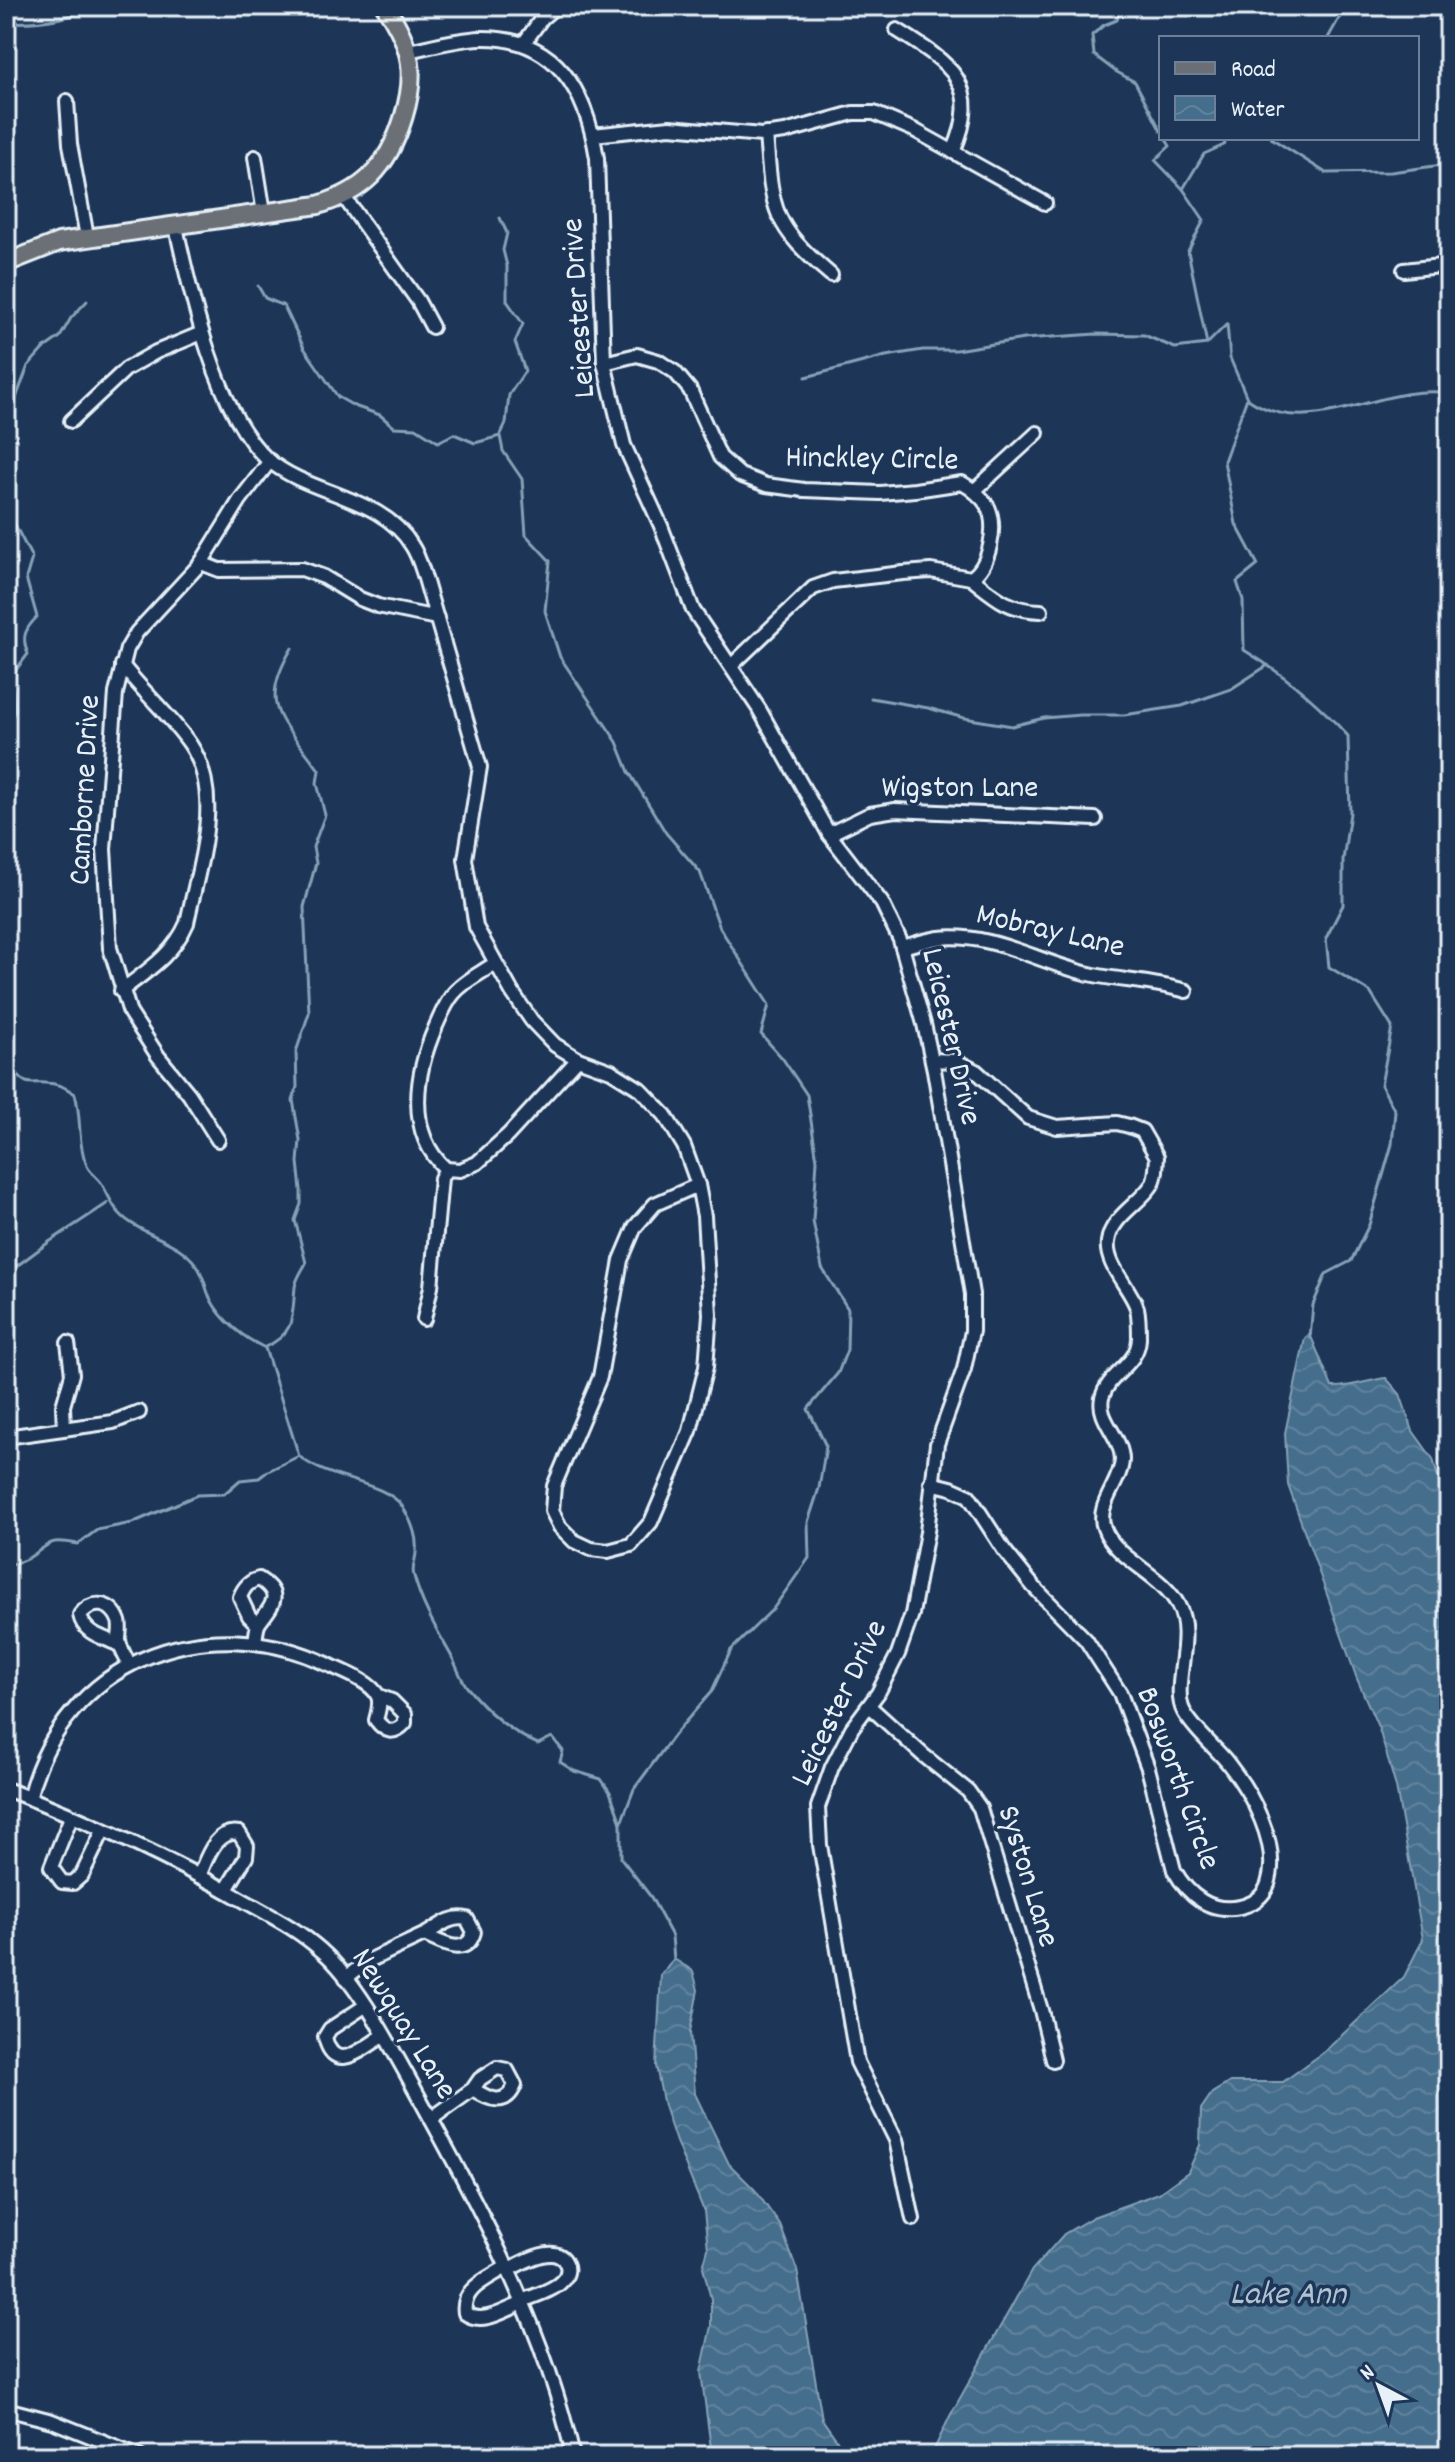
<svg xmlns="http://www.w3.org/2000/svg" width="1455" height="2462" viewBox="0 0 1455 2462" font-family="Dekko,sans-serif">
  <defs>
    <pattern id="water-waves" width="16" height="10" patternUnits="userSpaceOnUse" patternTransform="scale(2)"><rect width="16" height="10" fill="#456e8c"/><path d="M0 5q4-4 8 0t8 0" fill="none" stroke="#60839d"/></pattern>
  </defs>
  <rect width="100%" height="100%" fill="#1d3557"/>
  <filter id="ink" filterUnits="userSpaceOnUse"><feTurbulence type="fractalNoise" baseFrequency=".0125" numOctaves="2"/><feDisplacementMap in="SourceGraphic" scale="16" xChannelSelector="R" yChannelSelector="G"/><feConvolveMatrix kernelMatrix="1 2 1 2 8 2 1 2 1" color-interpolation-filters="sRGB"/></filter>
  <g filter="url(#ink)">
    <g fill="url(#water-waves)" stroke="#86a2b7" stroke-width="2">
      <path d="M1310 1334 1332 1387C1350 1388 1368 1380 1386 1378L1400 1394 1413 1431 1433 1459 1449 1517V2455L931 2456 950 2416 1032 2270 1064 2234 1093 2217 1159 2193 1188 2172 1200 2145 1201 2109 1212 2093 1230 2082H1283L1324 2052 1404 1977 1423 1939 1396 1787 1379 1729 1357 1679 1288 1485 1285 1433 1305 1338Z"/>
      <path d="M674 1959 693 1971 698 1990 690 2032 695 2094 729 2164 755 2190 780 2225 797 2270 822 2419 848 2456H712L701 2372 711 2326V2299L703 2267 708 2249 704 2211 676 2142 664 2106 656 2066 661 1975Z"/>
    </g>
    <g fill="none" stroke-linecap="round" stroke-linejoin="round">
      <g stroke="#86a2b7" stroke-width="3">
        <path d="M1113 6 1120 10 1117 20 1104 25 1092 35 1094 55 1115 71 1135 82 1161 131"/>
        <path d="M6 22C38 24 70 18 99 6"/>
        <path d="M1328 38 1346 6"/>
        <path d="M1165 138 1170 146 1155 160 1183 189 1204 220 1188 251 1207 344 1227 324 1230 358 1247 398 1224 461 1236 524 1258 565 1237 582 1243 600 1244 650C1284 674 1317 702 1348 736L1350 813 1343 860V905L1326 938 1329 967 1370 992 1392 1027 1381 1085 1395 1111 1392 1144 1369 1225 1351 1261 1326 1274 1313 1305 1310 1338"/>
        <path d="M1271 138 1326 173 1391 172 1449 164"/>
        <path d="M1183 189 1204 154 1224 145 1227 138"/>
        <path d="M500 218 507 233 503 250 507 266V301L523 324 515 342 525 371 509 395 506 423 500 436 503 451 522 479 526 535 550 561 545 611 560 657 617 742 629 772 666 833 700 872 720 928 769 1005 761 1034 783 1059 807 1095 817 1160 813 1221 822 1268 848 1309 847 1350 838 1373 808 1409 826 1446 819 1488 808 1522 809 1558 773 1609 731 1650 712 1691 674 1735 634 1789 621 1823V1858L651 1897 672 1936 674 1960"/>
        <path d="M258 286 265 298 284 306 304 348 338 397 354 406 380 415 394 427 416 428 438 442 454 434 475 443 500 436"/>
        <path d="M806 377 886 356 923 350H956L1024 339 1096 334 1144 335 1175 348 1207 344"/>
        <path d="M1248 399C1311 443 1381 382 1449 393"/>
        <path d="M6 425 28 366 43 349 60 337 71 318 87 301"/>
        <path d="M6 494 13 521 32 558 26 578 37 617C25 629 21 637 28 654L12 675 15 710 6 730"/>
        <path d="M871 698 928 708 964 718 1012 726 1044 718 1080 715H1124L1182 706 1231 689 1268 665"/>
        <path d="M6 1024C20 1041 6 1073 26 1082 31 1084 39 1082 45 1083 57 1083 65 1087 75 1094 82 1118 77 1143 87 1166 90 1173 98 1177 102 1184 111 1200 114 1212 131 1223 153 1238 181 1243 197 1266 205 1277 205 1289 211 1300 222 1321 244 1338 265 1348L299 1456C325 1480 384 1481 402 1506 411 1520 418 1535 416 1552 416 1560 411 1568 414 1576 422 1606 438 1632 453 1659 457 1668 461 1679 467 1687 485 1710 511 1733 538 1744L552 1737 563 1751 560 1762 574 1771 601 1779 610 1792 621 1823"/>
        <path d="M6 1274 49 1242 108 1203"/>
        <path d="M265 1347C296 1333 292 1316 295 1287 296 1279 302 1271 306 1263L295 1220 301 1204V1190L298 1162 300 1140 293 1100 297 1087 296 1052 309 1013 304 907 316 863 313 847 325 815 317 783 319 770C285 721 255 709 292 648"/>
        <path d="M6 1567C14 1562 23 1562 30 1557 53 1542 48 1539 78 1544L97 1530 132 1523 197 1495 224 1494 240 1480 259 1478 268 1471 299 1456"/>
      </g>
      <defs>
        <g id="minor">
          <path d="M897 30C951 64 983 84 953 152"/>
          <path d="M524 43 542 18 556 6"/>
          <path d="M408 51C432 46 457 39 481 38 557 37 586 91 597 158L604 363 624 445 661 526 693 610 759 709 829 834 882 903 900 940 924 1024 934 1070 972 1294V1331L964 1369 937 1444 927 1532 912 1614 898 1654 878 1693 852 1728 832 1767 818 1807 820 1845 857 2062 896 2140 913 2219"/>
          <path d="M67 101 70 144 87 237"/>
          <path d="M766 134C772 210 771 224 831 275"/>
          <path d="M593 135 670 127 762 135 785 132 853 113H874L914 130 1045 203"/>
          <path d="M255 157 264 213"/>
          <path d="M344 197 418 301 432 327"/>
          <path d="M176 227C190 292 217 414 267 459 310 496 382 495 412 546 418 555 421 566 424 575L480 767 465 859 476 927 512 992 532 1021 555 1045 578 1059 611 1071 640 1089 665 1115 684 1146 698 1185"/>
          <path d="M1404 270 1449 265"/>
          <path d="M604 363 637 355 658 361 675 372 690 390 720 457 740 475 766 485 804 490 880 493 915 490 962 483C971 488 981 496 987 505 998 525 990 566 971 578L931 571 903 573 833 581 813 588 731 666"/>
          <path d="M71 421 126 369 156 352 202 333"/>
          <path d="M974 491 1037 433"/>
          <path d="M201 563 219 570 302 569 324 577 360 599 378 606 437 618"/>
          <path d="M971 578C996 598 1008 610 1041 611"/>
          <path d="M829 834 870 814 895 810 1095 819"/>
          <path d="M902 947C914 944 926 940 939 938 994 932 1042 965 1094 975 1125 981 1155 982 1186 991"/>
          <path d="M494 964C481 973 464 981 454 993 446 1002 441 1015 436 1026 416 1071 405 1132 446 1169L460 1170 477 1163 508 1135 578 1059"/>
          <path d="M121 991C148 970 173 955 187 923 198 867 225 796 190 744 170 715 143 692 122 665"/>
          <path d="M218 1140 189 1094 158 1056 130 1013 110 948 104 849 116 693 127 649 137 632 201 563 240 500 270 461"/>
          <path d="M698 1185 704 1216 710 1314 706 1367 690 1431 651 1522 631 1545 608 1551 591 1549 574 1541 560 1527 552 1511 554 1486 600 1377 621 1260 635 1227 655 1204Z"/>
          <path d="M424 1319 431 1287 441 1178 446 1169"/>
          <path d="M64 1428 63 1406 72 1374 68 1343"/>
          <path d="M6 1437 113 1422 139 1412"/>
          <path d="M931 1483 951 1488 969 1496 1004 1550 1033 1586 1086 1640 1120 1693 1148 1768 1174 1870C1181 1883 1189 1893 1202 1901 1223 1914 1259 1910 1268 1884 1281 1845 1251 1792 1227 1762 1213 1745 1195 1731 1184 1712 1170 1687 1196 1637 1178 1605 1162 1574 1115 1559 1104 1528 1095 1505 1121 1483 1122 1460 1122 1437 1097 1420 1102 1398 1108 1373 1138 1366 1139 1338 1139 1329 1139 1317 1137 1308 1130 1287 1105 1265 1108 1242 1111 1217 1138 1205 1151 1186 1157 1178 1156 1166 1157 1157L1142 1131 1129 1126 1117 1123 1057 1127 1028 1118 976 1071 956 1061 932 1060"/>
          <path d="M255 1643C256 1637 256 1628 259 1623 272 1605 284 1595 259 1579 249 1581 244 1587 240 1597L249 1616 258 1625"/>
          <path d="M120 1645C104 1637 84 1635 80 1615 92 1599 112 1602 119 1621 121 1627 119 1634 119 1640 120 1648 125 1656 129 1664"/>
          <path d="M869 1706 923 1755 968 1791 980 1808 1041 2010 1053 2060"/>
          <path d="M6 1789C86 1820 166 1856 241 1899 269 1915 298 1929 322 1951 357 1981 390 2045 413 2086 477 2203 544 2324 573 2456"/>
          <path d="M29 1798C63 1662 203 1606 327 1664 341 1671 371 1681 378 1696 381 1704 378 1712 376 1720 385 1732 394 1735 405 1723V1714L392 1701 377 1695"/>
          <path d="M71 1817 51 1867 62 1882 73 1883 82 1875 103 1831"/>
          <path d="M199 1876C207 1858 215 1829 239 1833L247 1846 246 1857 226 1890"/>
          <path d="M346 1978 366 1962 424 1935C441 1942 466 1959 474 1932L467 1919C449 1915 438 1928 424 1935"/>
          <path d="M365 2006 330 2029 325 2037C334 2076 363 2048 383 2036"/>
          <path d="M431 2119 473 2089C489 2100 506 2107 515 2085L507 2070 497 2068 480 2079 473 2089"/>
          <path d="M506 2267C488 2279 461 2288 465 2313 482 2326 505 2310 523 2303"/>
          <path d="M508 2270C521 2263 556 2242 566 2263 569 2269 567 2276 562 2281 553 2291 535 2295 522 2301"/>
          <path d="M6 2409 52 2421 140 2456"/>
        </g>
        <path id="major" d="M6 263 59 242 318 205C338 199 356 191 371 176 398 149 419 87 407 50 403 35 393 18 385 6"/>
      </defs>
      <use href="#minor" stroke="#e8f1f8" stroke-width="18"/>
      <use href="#major" stroke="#e8f1f8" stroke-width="22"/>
      <use href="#minor" stroke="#1d3557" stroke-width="12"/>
      <use href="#major" stroke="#6b6f75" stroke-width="16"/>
    </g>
  </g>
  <g text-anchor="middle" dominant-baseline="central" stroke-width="7" stroke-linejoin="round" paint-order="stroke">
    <g font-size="32" fill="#e8f1f8" stroke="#1d3557">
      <text transform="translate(581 308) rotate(-94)">Leicester Drive</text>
      <text transform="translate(872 461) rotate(1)">Hinckley Circle</text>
      <text transform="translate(87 790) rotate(-87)">Camborne Drive</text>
      <text x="960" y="790">Wigston Lane</text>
      <text transform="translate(1050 933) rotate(13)">Mobray Lane</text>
      <text transform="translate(949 1037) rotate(77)">Leicester Drive</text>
      <text transform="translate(841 1704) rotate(-64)">Leicester Drive</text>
      <text transform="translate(1176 1779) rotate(70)">Bosworth Circle</text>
      <text transform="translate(1026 1877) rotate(73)">Syston Lane</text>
      <text transform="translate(402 2025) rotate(58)">Newquay Lane</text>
    </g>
    <g font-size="34" font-style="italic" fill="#afc3d2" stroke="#1d3557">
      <text x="1288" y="2296">Lake Ann</text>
    </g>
  </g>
  <rect width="1455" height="2462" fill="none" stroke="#1d3557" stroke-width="32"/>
  <rect x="16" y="16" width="1423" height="2430" fill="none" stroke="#e8f1f8" stroke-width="3" filter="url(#ink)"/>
  <rect x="1159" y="36" width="260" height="104" fill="#1d3557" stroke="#6e8097" stroke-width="2"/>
  <rect x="1175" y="62" width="40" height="12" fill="#6b6f75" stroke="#6e8097" stroke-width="2"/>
  <text x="1231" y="76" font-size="24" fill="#e8f1f8">Road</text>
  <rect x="1175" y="96" width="40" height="24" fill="url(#water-waves)" stroke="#6e8097" stroke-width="2"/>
  <text x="1231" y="116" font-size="24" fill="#e8f1f8">Water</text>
  <g transform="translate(1379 2386) rotate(319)" stroke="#1d3557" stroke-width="6" paint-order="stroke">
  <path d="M0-6L14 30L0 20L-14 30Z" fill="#e8f1f8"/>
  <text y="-12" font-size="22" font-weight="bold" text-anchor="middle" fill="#e8f1f8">N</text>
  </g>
</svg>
